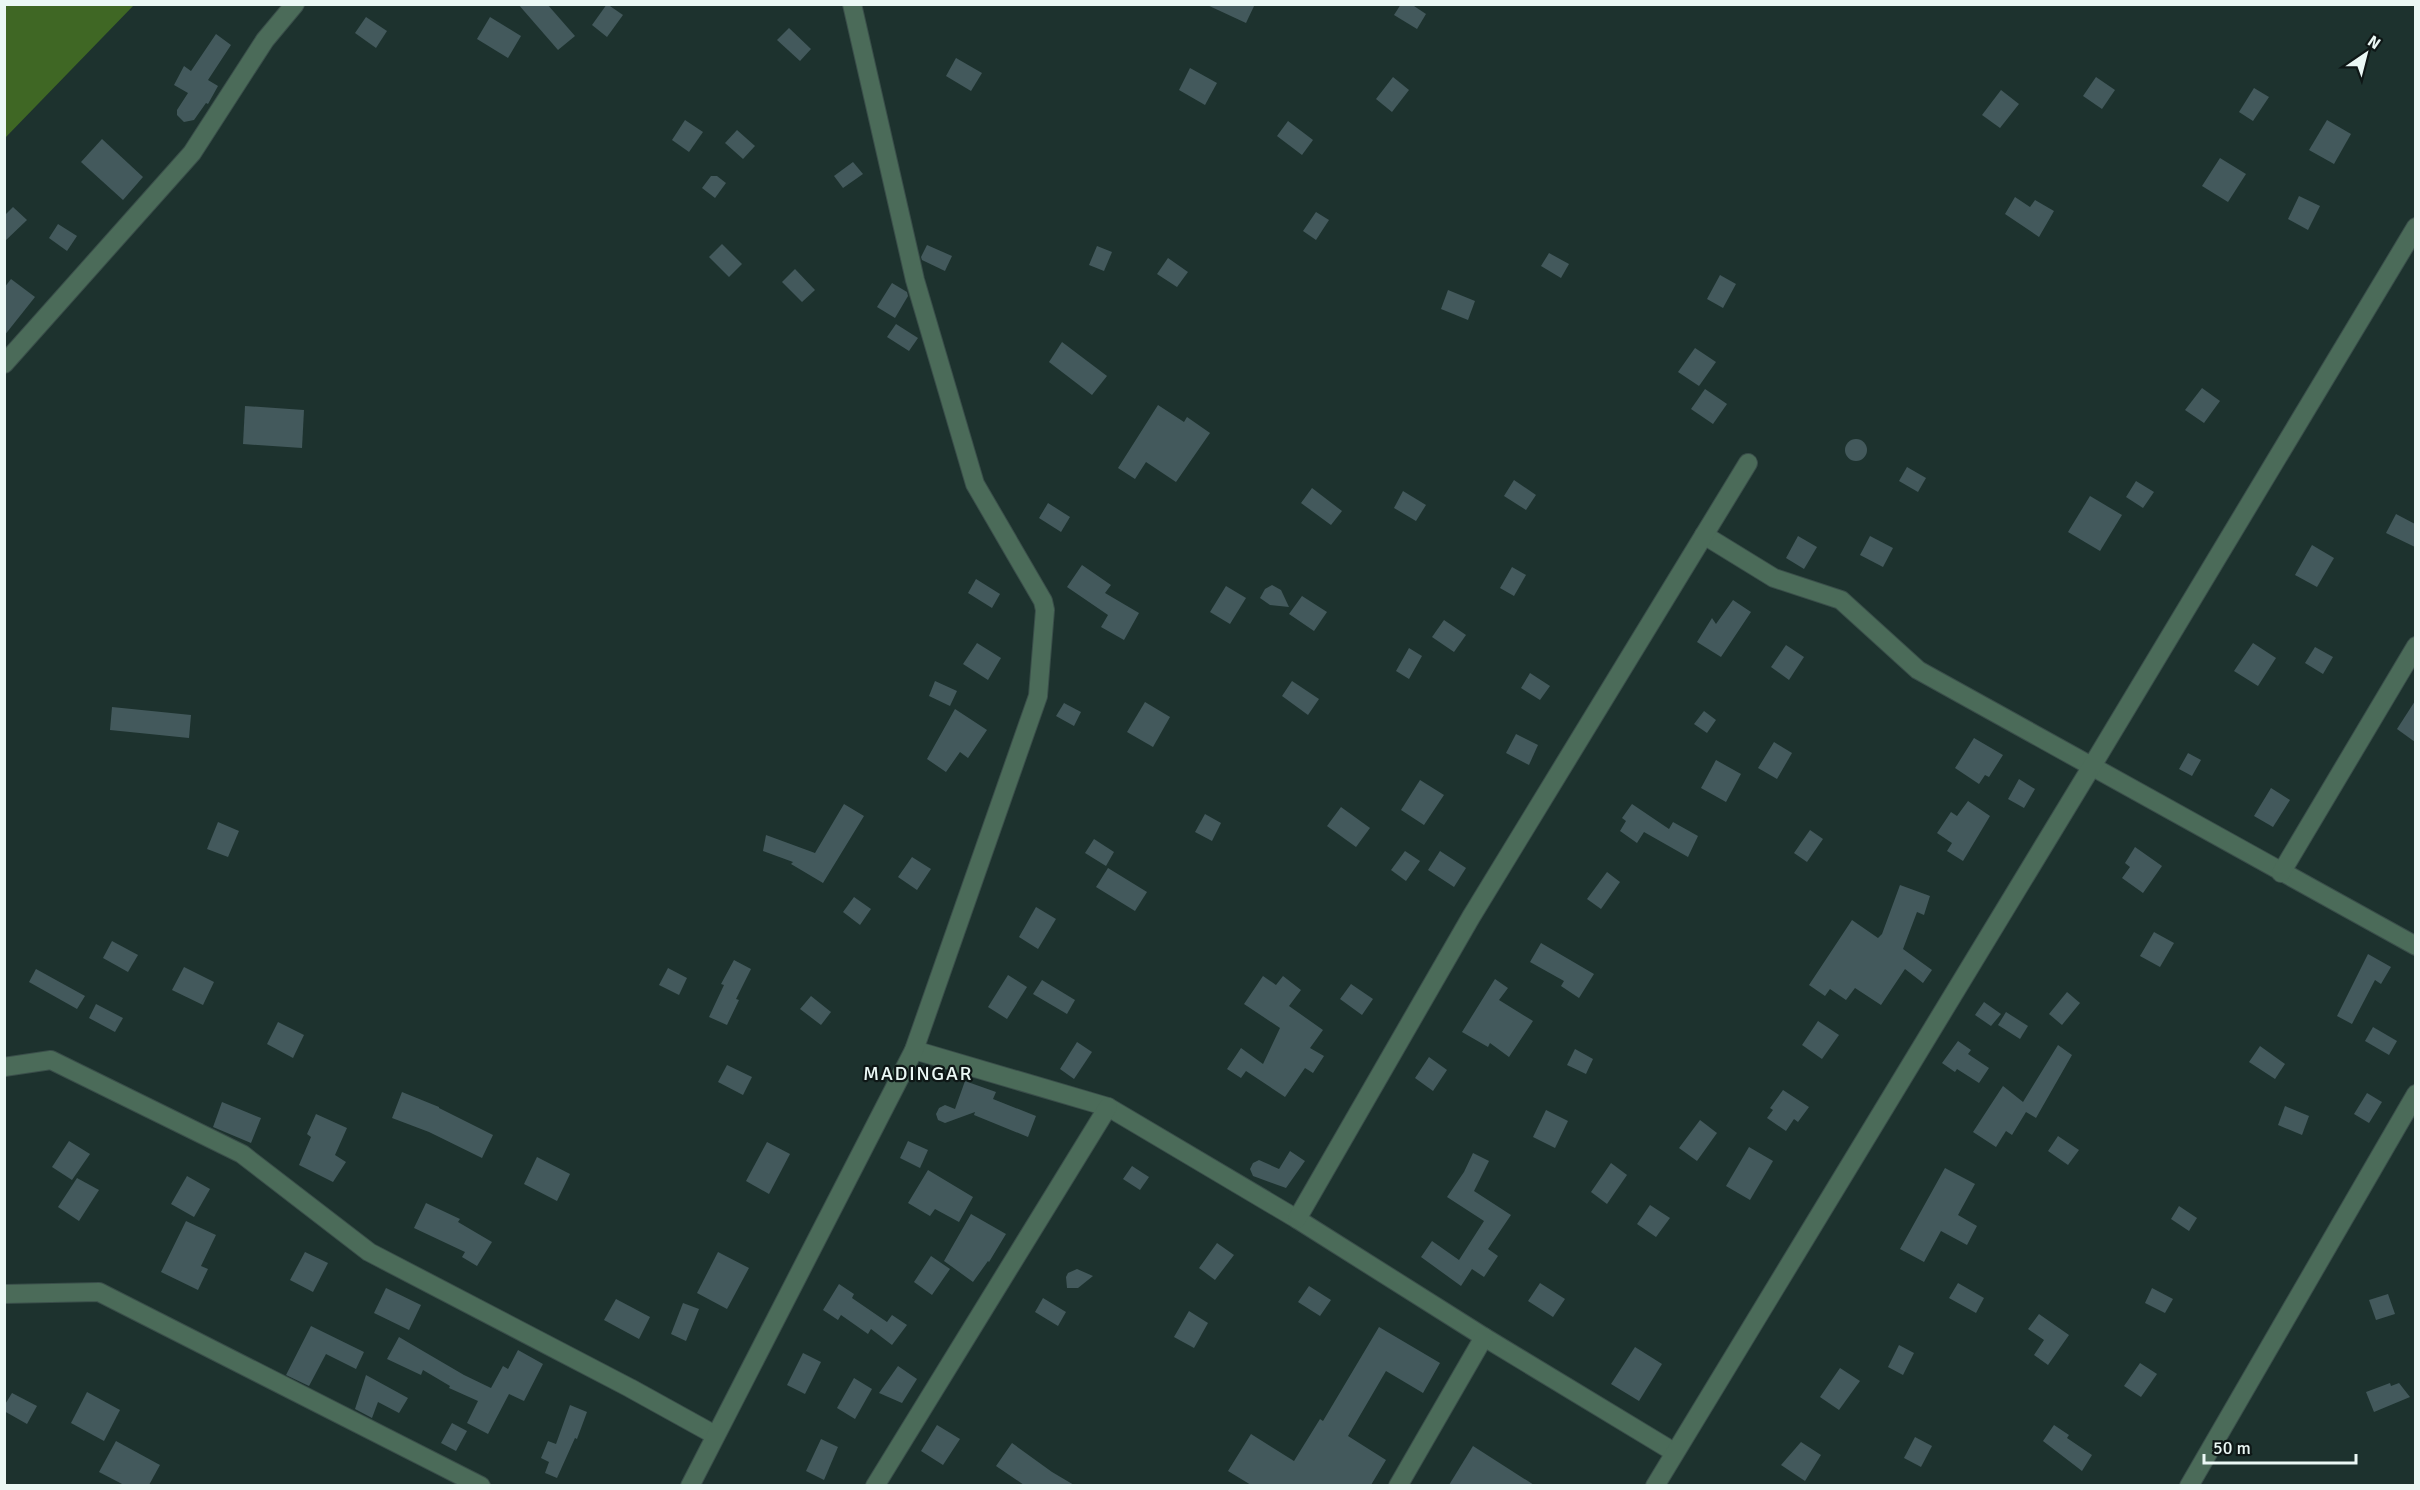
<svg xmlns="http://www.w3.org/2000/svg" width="2420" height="1490" viewBox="0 0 2420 1490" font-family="Signika,sans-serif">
  <rect width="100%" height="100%" fill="#1d322e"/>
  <path fill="#3f6724" d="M5 4 134 5 5 138 4 5Z"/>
  <g fill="#43595c">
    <path d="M518 4H547L575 36 558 50Z"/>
    <path d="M607 4 623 15 607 37 592 25Z"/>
    <path d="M1205 4H1255L1246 23Z"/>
    <path d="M1401 4H1411L1426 14 1417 29 1394 15Z"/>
    <path d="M366 17 387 31 376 48 355 33Z"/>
    <path d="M490 17 521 36 508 58 477 39Z"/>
    <path d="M789 28 811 49 800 61 777 40Z"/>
    <path d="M216 34 231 45 208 80 218 86 208 104 206 103 194 120 184 122 177 115V110L188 93 174 85 184 66 191 71Z"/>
    <path d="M956 58 982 73 971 91 946 76Z"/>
    <path d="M1190 68 1217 83 1205 105 1179 90Z"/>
    <path d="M1393 77 1409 90 1392 112 1376 99Z"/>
    <path d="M2096 77 2115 90 2102 109 2083 96Z"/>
    <path d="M2254 88 2269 97 2253 121 2239 112Z"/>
    <path d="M2001 90 2019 104 2000 128 1982 115Z"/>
    <path d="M685 120 703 132 689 152 672 140Z"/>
    <path d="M2327 120 2351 134 2334 164 2309 150Z"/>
    <path d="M1288 121 1313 140 1302 155 1277 136Z"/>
    <path d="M737 130 755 146 743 159 725 143Z"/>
    <path d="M102 139 143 177 123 200 81 162Z"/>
    <path d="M2220 158 2246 174 2228 202 2202 186Z"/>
    <path d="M853 162 863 174 843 188 834 176Z"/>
    <path d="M711 176H717L726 183 715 198 702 188Z"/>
    <path d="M2299 196 2320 206 2308 230 2288 219Z"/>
    <path d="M2015 197 2030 207 2035 200 2054 211 2039 237 2005 214Z"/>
    <path d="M13 207 27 220 4 242V216Z"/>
    <path d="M1316 212 1329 220 1316 240 1303 231Z"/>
    <path d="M58 224 77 236 67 251 49 238Z"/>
    <path d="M722 244 742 264 729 277 709 257Z"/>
    <path d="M927 245 952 256 945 271 922 260 921 257Z"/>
    <path d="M1097 246 1112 252 1104 271 1089 265Z"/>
    <path d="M1549 253 1569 264 1561 278 1541 266Z"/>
    <path d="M1168 258 1188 272 1177 287 1157 274Z"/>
    <path d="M795 269 815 290 802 302 782 282Z"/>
    <path d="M1720 275 1736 284 1723 308 1707 299Z"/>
    <path d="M11 279 35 297 4 336V288Z"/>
    <path d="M892 283 907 292 908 296 895 318 877 307Z"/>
    <path d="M1448 290 1475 301 1468 320 1441 309Z"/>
    <path d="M896 324 918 338 909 351 887 337Z"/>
    <path d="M1062 342 1107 376 1092 395 1049 362Z"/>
    <path d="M1695 348 1716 362 1699 386 1678 372Z"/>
    <path d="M2202 388 2220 401 2204 423 2185 410Z"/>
    <path d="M1705 389 1727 404 1713 424 1691 409Z"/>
    <path d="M1158 405 1184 422 1187 417 1210 433 1176 482 1146 462 1135 479 1118 468Z"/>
    <path d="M245 406 304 410 302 448 243 444Z"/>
    <circle cx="1856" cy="450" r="11"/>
    <path d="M1907 467 1926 478 1918 492 1899 481Z"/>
    <path d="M1514 480 1536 495 1526 510 1504 496Z"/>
    <path d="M2136 481 2154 492 2143 508 2126 497Z"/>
    <path d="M1312 488 1342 511 1331 525 1301 503Z"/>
    <path d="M1403 491 1426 505 1416 521 1394 508Z"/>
    <path d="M2090 496 2122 515 2100 551 2068 532Z"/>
    <path d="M1048 503 1070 517 1061 532 1039 518Z"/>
    <path d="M2396 514 2415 524V547L2386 533Z"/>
    <path d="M1798 536 1817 547 1804 569 1786 558Z"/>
    <path d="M1870 536 1893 548 1883 567 1860 555Z"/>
    <path d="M2312 545 2334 558 2317 587 2295 575Z"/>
    <path d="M1082 565 1111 585 1105 593 1139 613 1124 640 1101 627 1108 615 1067 587Z"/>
    <path d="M1512 567 1526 575 1514 596 1500 588Z"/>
    <path d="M976 579 1000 594 992 608 968 593Z"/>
    <path d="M1272 585 1281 590 1289 607 1270 605 1260 598 1265 589Z"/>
    <path d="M1226 586 1246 598 1230 624 1210 612Z"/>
    <path d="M1302 596 1327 612 1314 631 1289 614Z"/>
    <path d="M1733 600 1751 612 1721 657 1697 642 1712 618 1716 624Z"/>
    <path d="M1444 620 1466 635 1454 652 1432 637Z"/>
    <path d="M977 643 1001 658 988 680 963 664Z"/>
    <path d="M2253 643 2276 658 2258 686 2234 671Z"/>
    <path d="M1786 645 1804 657 1789 680 1771 667Z"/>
    <path d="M2315 647 2333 657 2323 674 2305 663Z"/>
    <path d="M1409 648 1422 656 1409 679 1396 671Z"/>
    <path d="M1530 673 1550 686 1540 700 1521 688Z"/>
    <path d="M935 681 957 691 950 706 929 696Z"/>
    <path d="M1292 681 1319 699 1308 715 1282 696Z"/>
    <path d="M2415 701V742L2397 729Z"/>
    <path d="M1145 702 1170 717 1153 747 1127 732Z"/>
    <path d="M1064 703 1081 712 1074 726 1056 716Z"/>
    <path d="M112 707 191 715 189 738 110 730Z"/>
    <path d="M955 709 987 730 968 758 960 752 946 772 927 759Z"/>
    <path d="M1704 711 1716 720 1707 733 1694 724Z"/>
    <path d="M1516 734 1538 745 1529 765 1506 753Z"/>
    <path d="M1974 738 2003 755 1989 777 1985 775 1979 784 1955 768Z"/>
    <path d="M1774 742 1792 753 1777 779 1758 768Z"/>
    <path d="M2188 753 2201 760 2192 776 2179 769Z"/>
    <path d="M1716 760 1741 774 1726 802 1701 788Z"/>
    <path d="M2019 779 2035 789 2024 808 2008 799Z"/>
    <path d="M1420 780 1444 795 1424 825 1401 810Z"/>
    <path d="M2271 788 2290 800 2273 827 2254 816Z"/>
    <path d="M1968 801 1990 816 1963 861 1947 851 1952 843 1937 833 1951 812 1957 816Z"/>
    <path d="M844 804 864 816 823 883 791 864 793 862 763 851 766 835 815 853Z"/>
    <path d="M1632 804 1669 829 1673 822 1698 836 1688 857 1644 832 1637 843 1620 831 1626 821 1622 818Z"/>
    <path d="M1341 807 1370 828 1356 847 1327 826Z"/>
    <path d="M1205 814 1221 823 1212 841 1195 832Z"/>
    <path d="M218 822 239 831 228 857 207 849Z"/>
    <path d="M1810 830 1823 839 1807 862 1794 853Z"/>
    <path d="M1094 839 1114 852 1106 866 1085 853Z"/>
    <path d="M2135 847 2162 866 2143 893 2122 878 2130 867 2125 863Z"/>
    <path d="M1405 851 1420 861 1406 881 1391 870Z"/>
    <path d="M1440 851 1466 868 1454 887 1428 870Z"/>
    <path d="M912 857 931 869 917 890 898 877Z"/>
    <path d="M1108 868 1147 892 1135 911 1096 887Z"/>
    <path d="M1607 872 1620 882 1601 909 1587 899Z"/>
    <path d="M1900 885 1930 896 1924 915 1917 912 1903 949 1932 970 1923 983 1905 969 1881 1005 1855 988 1846 1000 1830 989 1825 996 1809 985 1852 920 1878 938 1882 934Z"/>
    <path d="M854 897 871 909 860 925 843 912Z"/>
    <path d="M1036 907 1056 919 1038 949 1019 937Z"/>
    <path d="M2154 932 2174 943 2160 967 2140 956Z"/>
    <path d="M112 941 138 955 128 972 103 958Z"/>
    <path d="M1541 943 1594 974 1579 998 1561 986 1564 981 1530 962Z"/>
    <path d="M2368 954 2391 967 2381 984 2375 980 2352 1024 2337 1016Z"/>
    <path d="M734 960 751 969 736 999 739 1000 727 1025 709 1017 724 985 721 984Z"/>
    <path d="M184 967 214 982 203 1005 172 990Z"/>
    <path d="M668 968 687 978 679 995 659 985Z"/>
    <path d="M36 969 85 996 77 1009 29 982Z"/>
    <path d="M1008 975 1027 987 1007 1019 988 1007Z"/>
    <path d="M1263 976 1276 985 1283 976 1301 990 1289 1006 1323 1030 1310 1048 1324 1056 1313 1073 1305 1068 1285 1097 1246 1071 1241 1078 1227 1069 1241 1048 1263 1064 1280 1028 1244 1004Z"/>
    <path d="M1495 979 1508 988 1499 1000 1533 1021 1509 1057 1490 1043 1488 1047 1462 1032Z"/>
    <path d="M1042 980 1075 1000 1067 1014 1033 994Z"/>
    <path d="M1351 984 1373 999 1362 1015 1340 999Z"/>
    <path d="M2067 992 2080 1003 2062 1025 2049 1014Z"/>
    <path d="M811 996 831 1012 821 1025 800 1009Z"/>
    <path d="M1984 1002 2001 1014 1991 1026 1975 1015Z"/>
    <path d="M96 1004 123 1018 115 1032 89 1018Z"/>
    <path d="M2006 1012 2028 1026 2020 1039 1998 1025Z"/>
    <path d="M1818 1021 1839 1035 1822 1059 1802 1045Z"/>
    <path d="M278 1022 304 1035 293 1058 267 1044Z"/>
    <path d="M2373 1027 2397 1041 2389 1055 2365 1041Z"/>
    <path d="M1958 1041 1971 1050 1968 1054 1989 1068 1979 1083 1957 1069 1955 1072 1942 1063Z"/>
    <path d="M1077 1042 1092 1052 1074 1079 1060 1069Z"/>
    <path d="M2058 1045 2072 1055 2036 1118 2026 1112 2012 1135 2006 1131 1996 1147 1973 1132 2003 1086 2023 1102Z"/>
    <path d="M2260 1046 2285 1064 2275 1079 2249 1062Z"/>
    <path d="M1575 1049 1593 1059 1586 1074 1567 1065Z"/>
    <path d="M1429 1057 1447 1070 1433 1091 1415 1078Z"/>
    <path d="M727 1065 752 1077 743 1095 718 1082Z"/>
    <path d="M965 1081 996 1092 993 1099 1036 1116 1028 1137 974 1115 975 1112 945 1123 938 1120 936 1114 939 1108 945 1105 955 1109Z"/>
    <path d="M1783 1090 1809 1107 1798 1122 1794 1119 1786 1131 1767 1118 1773 1110 1770 1108Z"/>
    <path d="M402 1092 439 1107V1108L493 1135 482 1158 429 1132 392 1118Z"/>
    <path d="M2367 1093 2382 1102 2369 1123 2354 1114Z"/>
    <path d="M222 1102 261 1118 251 1143 213 1127Z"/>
    <path d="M2285 1106 2309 1116 2302 1135 2278 1125Z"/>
    <path d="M1546 1110 1568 1121 1555 1148 1533 1137Z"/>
    <path d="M316 1114 347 1128 335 1155 346 1162 333 1182 299 1165 311 1137 307 1134Z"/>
    <path d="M1700 1120 1717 1133 1697 1161 1679 1148Z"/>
    <path d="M2058 1136 2079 1150 2068 1165 2048 1151Z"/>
    <path d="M69 1141 90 1154 72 1180 52 1167Z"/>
    <path d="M908 1141 928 1150 920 1168 900 1158Z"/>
    <path d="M767 1142 790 1154 769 1194 746 1181Z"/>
    <path d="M1749 1147 1773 1161 1750 1200 1726 1186Z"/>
    <path d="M1290 1151 1305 1161 1286 1188 1253 1176 1250 1169 1253 1163 1259 1160 1279 1169Z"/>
    <path d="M1473 1153 1489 1161 1474 1191 1511 1215 1488 1249 1498 1256 1484 1277 1472 1269 1461 1286 1421 1257 1432 1241 1459 1260 1484 1221 1447 1197 1464 1172Z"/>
    <path d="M537 1157 570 1174 557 1201 524 1184Z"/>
    <path d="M1611 1163 1627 1175 1607 1204 1591 1192Z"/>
    <path d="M1132 1166 1149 1177 1140 1190 1123 1179Z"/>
    <path d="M1945 1168 1975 1184 1958 1215 1977 1226 1967 1245 1941 1231 1924 1262 1900 1249Z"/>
    <path d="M928 1170 973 1197 959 1222 935 1209 930 1216 908 1203Z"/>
    <path d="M187 1176 210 1189 194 1217 171 1204Z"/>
    <path d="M77 1178 99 1190 79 1221 58 1207Z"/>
    <path d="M426 1203 460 1219 458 1222 492 1242 477 1266 462 1257 465 1252 414 1228Z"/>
    <path d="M1650 1205 1670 1218 1656 1237 1637 1224Z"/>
    <path d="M2179 1206 2197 1218 2189 1231 2171 1219Z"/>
    <path d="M971 1214 1006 1234 989 1262 988 1261 973 1282 944 1261Z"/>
    <path d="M186 1221 216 1235 201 1266 208 1269 198 1290 161 1272Z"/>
    <path d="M1217 1243 1234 1255 1215 1280 1199 1268Z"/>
    <path d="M305 1252 328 1263 313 1292 290 1280Z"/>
    <path d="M718 1252 749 1268 727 1309 697 1293Z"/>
    <path d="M931 1256 950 1269 932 1295 914 1282Z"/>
    <path d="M1077 1269 1093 1276 1078 1288H1067L1066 1277 1068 1273Z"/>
    <path d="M1540 1283 1565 1299 1553 1317 1528 1301Z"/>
    <path d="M1958 1283 1984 1298 1976 1313 1949 1298Z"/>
    <path d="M839 1284 854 1294 852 1298 887 1322 892 1315 907 1325 892 1345 871 1329 868 1334 841 1315 838 1320 823 1310Z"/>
    <path d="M1309 1286 1331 1300 1320 1316 1298 1302Z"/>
    <path d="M386 1288 421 1305 409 1330 374 1313Z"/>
    <path d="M2152 1288 2173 1299 2165 1313 2145 1303Z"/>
    <path d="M2388 1294 2395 1314 2376 1320 2369 1300Z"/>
    <path d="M1043 1298 1066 1312 1058 1326 1035 1312Z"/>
    <path d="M616 1299 650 1317 639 1339 604 1320Z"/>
    <path d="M683 1303 699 1309 686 1341 671 1334Z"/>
    <path d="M1189 1311 1208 1323 1194 1348 1174 1337Z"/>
    <path d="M2039 1314 2069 1335 2048 1365 2034 1355 2044 1340 2028 1329Z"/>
    <path d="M311 1326 364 1352 356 1369 326 1354 309 1386 286 1375Z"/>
    <path d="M1379 1327 1440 1363 1423 1393 1386 1371 1348 1436 1386 1460 1371 1485H1251L1228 1471 1251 1434 1294 1461 1320 1419 1323 1421Z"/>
    <path d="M399 1337 464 1375 491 1388 503 1366 508 1369 518 1350 543 1364 524 1401 509 1394 488 1434 467 1423 478 1401 449 1388 450 1386 423 1370 421 1375 387 1359Z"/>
    <path d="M1899 1345 1914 1353 1903 1375 1888 1367Z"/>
    <path d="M1635 1347 1662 1364 1639 1401 1611 1384Z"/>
    <path d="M803 1353 821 1362 805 1394 787 1385Z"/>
    <path d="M2140 1363 2157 1374 2141 1397 2124 1386Z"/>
    <path d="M898 1366 917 1379 902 1403 879 1393Z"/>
    <path d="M1840 1368 1860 1381 1839 1410 1820 1397Z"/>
    <path d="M366 1375 408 1398 399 1413 378 1402 372 1418 355 1409Z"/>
    <path d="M854 1378 872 1389 855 1419 837 1408Z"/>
    <path d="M2390 1383 2391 1386 2399 1383 2410 1397 2374 1412 2366 1392Z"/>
    <path d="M87 1392 120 1410 104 1441 71 1423Z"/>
    <path d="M12 1393 37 1406 27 1424 4 1411V1406Z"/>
    <path d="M570 1405 587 1412 577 1439 575 1438 557 1478 545 1473 549 1462 541 1458 548 1441 556 1444Z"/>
    <path d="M452 1423 467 1431 456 1451 441 1443Z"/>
    <path d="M937 1425 960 1439 943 1465 921 1451Z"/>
    <path d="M2054 1425 2069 1435 2067 1438 2092 1455 2082 1471 2043 1441Z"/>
    <path d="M1915 1437 1932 1446 1921 1467 1904 1458Z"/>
    <path d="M821 1439 838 1447 824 1480 806 1471Z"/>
    <path d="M116 1441 160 1465 149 1485H124L99 1472Z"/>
    <path d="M1801 1442 1821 1455 1805 1481 1781 1465Z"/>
    <path d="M1012 1443 1052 1472 1074 1485H1024L996 1466Z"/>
    <path d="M1473 1446 1534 1485H1449Z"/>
  </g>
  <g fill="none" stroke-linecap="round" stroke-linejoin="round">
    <defs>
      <g id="minor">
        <path d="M4 364 192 153 265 40 295 4"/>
        <path d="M1704 535 1774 578 1841 600 1918 670 2416 946"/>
        <path d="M2281 873 2416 646"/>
        <path d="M914 1050 1108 1107 1297 1219 1484 1337 1674 1452"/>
        <path d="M4 1067 51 1060 242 1154 369 1252 630 1388 715 1435"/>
        <path d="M1297 1219 1471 917 1748 463"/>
        <path d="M4 1294 99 1292 481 1486"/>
        <path d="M690 1486 914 1050 1038 696 1045 610 1043 601 975 484 915 280 852 4"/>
        <path d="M875 1486 1108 1107"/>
        <path d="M1398 1486 1484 1337"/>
        <path d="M1655 1486 2092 766 2416 227"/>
        <path d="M2189 1486 2416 1094"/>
      </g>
    </defs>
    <use href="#minor" stroke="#3a4e4a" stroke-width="20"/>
    <use href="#minor" stroke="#4b6b59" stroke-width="18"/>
  </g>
  <g text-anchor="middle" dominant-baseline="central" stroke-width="4.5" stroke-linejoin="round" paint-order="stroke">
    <g font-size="20" letter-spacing="1.5" fill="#ebf8f5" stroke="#0e1716">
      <text x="918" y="1073">MADINGAR</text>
    </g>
  </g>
  <rect width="2420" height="1490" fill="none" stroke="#ebf8f5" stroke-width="12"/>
  <g transform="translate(2366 54) rotate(35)" stroke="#0e1716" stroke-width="4.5" paint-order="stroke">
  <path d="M0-4.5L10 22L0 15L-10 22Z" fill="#ebf8f5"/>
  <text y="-9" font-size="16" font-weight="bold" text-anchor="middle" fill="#ebf8f5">N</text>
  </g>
  <path d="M2204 1454v9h152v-9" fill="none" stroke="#ebf8f5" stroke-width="3"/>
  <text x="2213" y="1454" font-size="18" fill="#ebf8f5" stroke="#0e1716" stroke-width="4.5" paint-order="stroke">50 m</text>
</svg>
